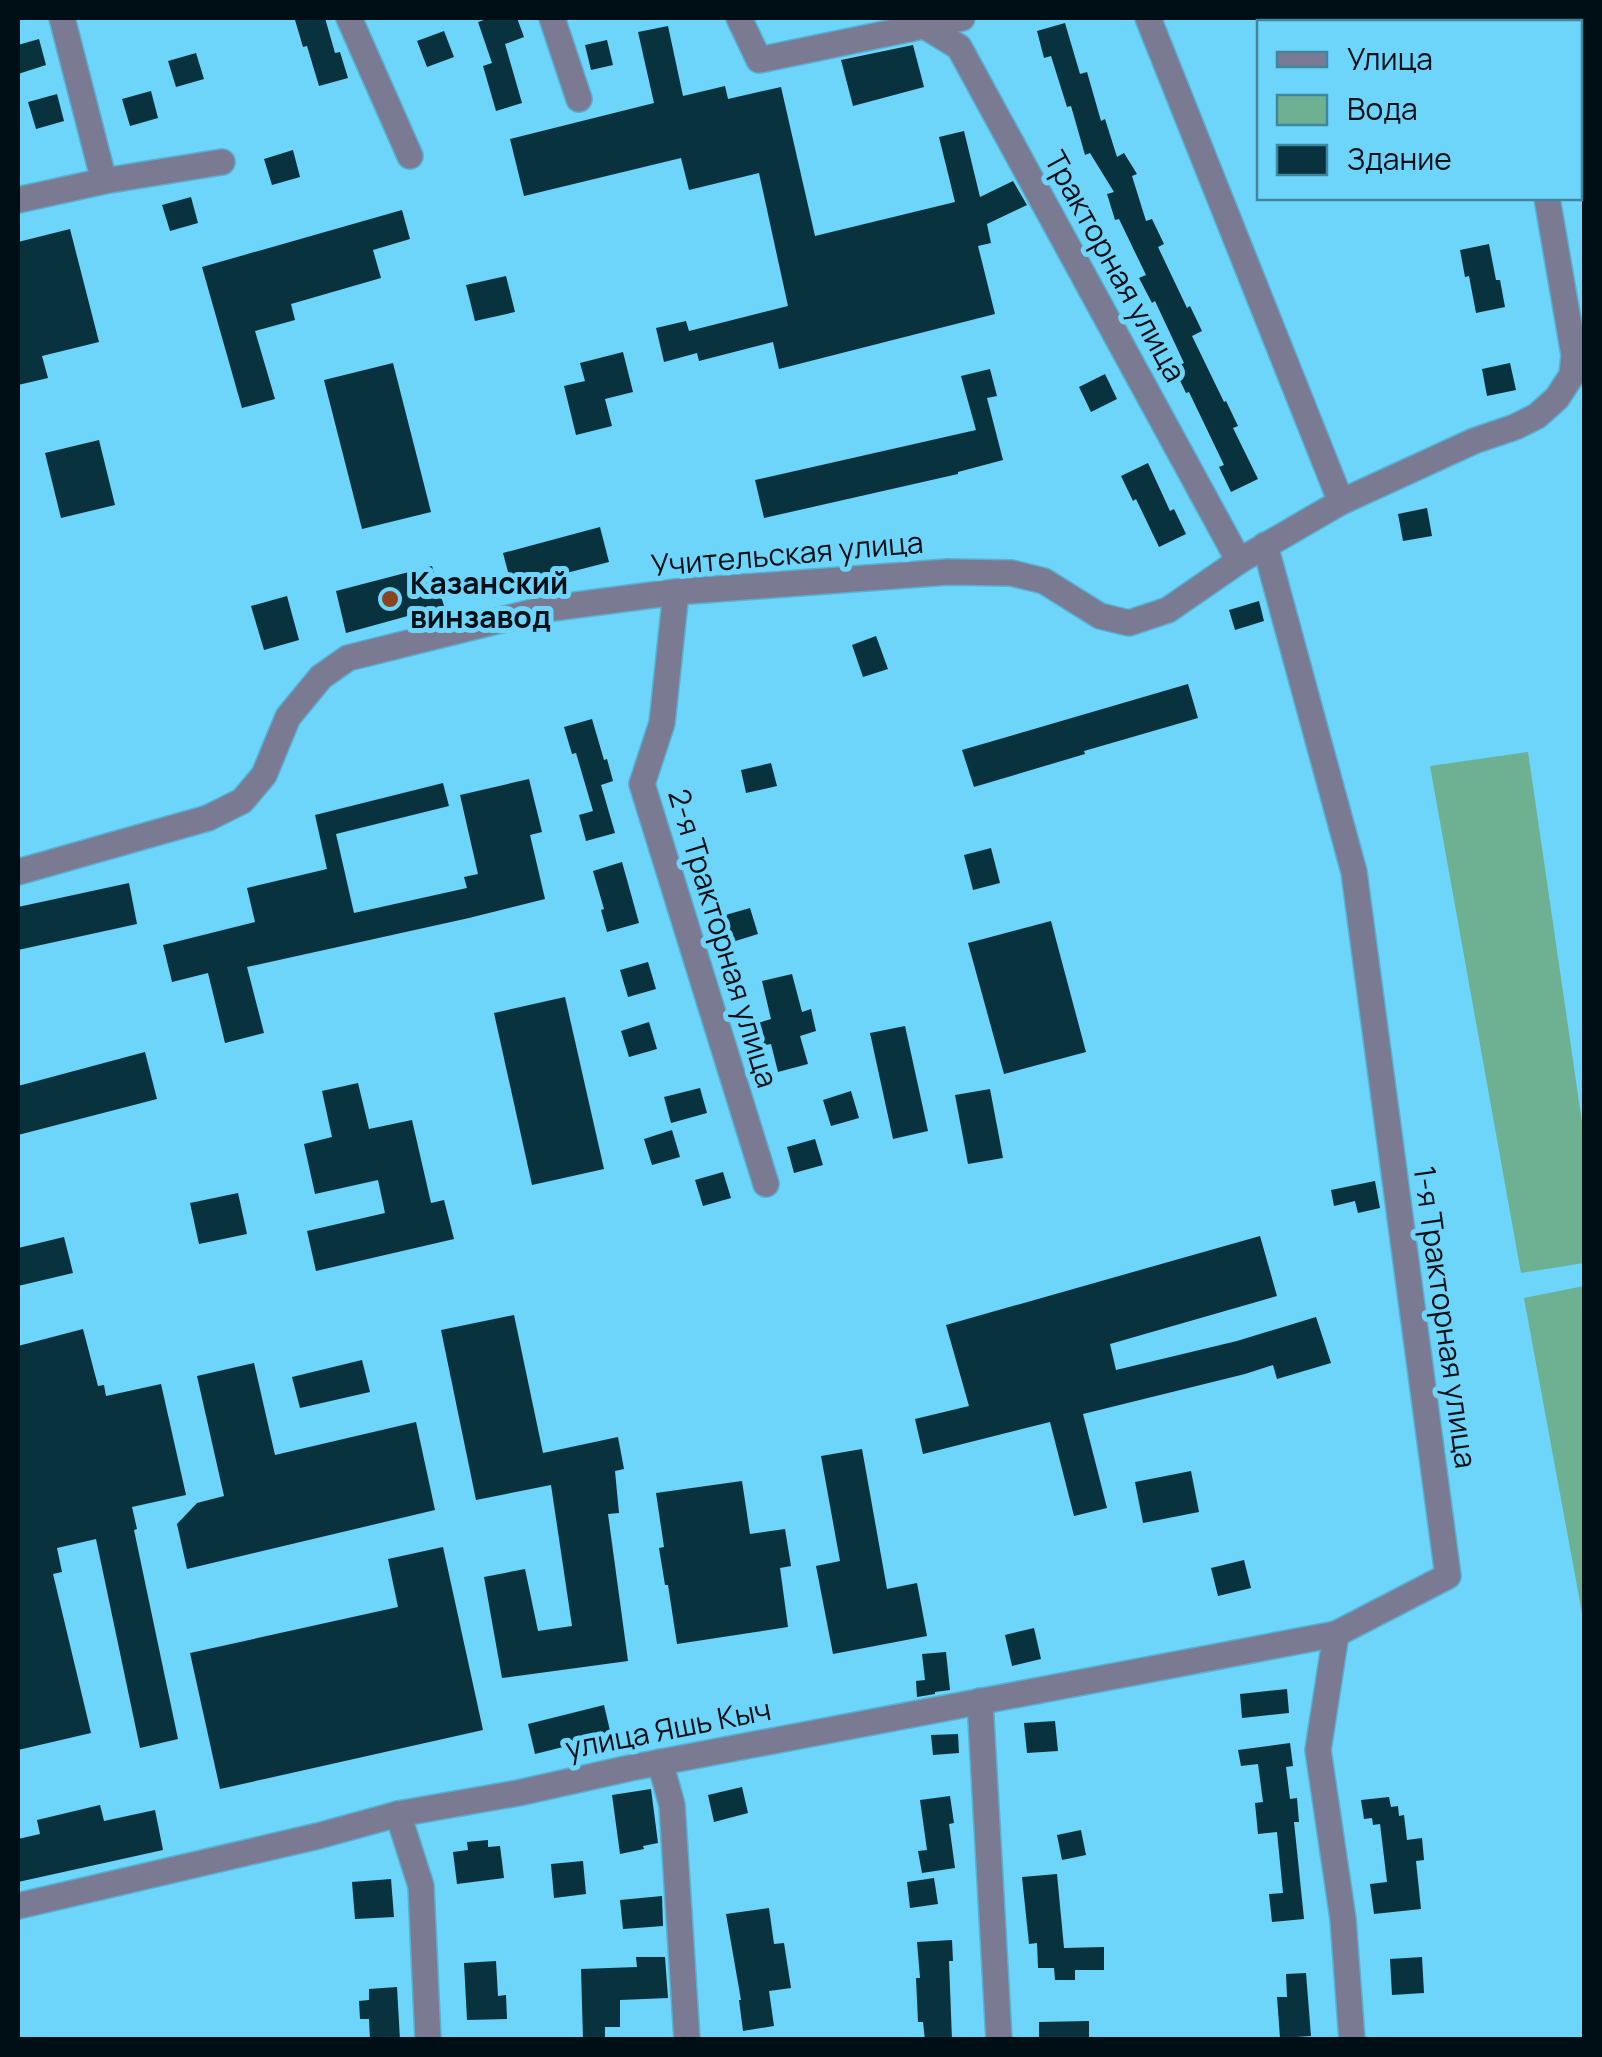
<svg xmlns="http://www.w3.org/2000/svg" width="1602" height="2057" viewBox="0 0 1602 2057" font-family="Manrope,sans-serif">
  <rect width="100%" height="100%" fill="#6dd4fa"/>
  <g fill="#6db092">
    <path d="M1528 752 1584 1136V1263L1521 1273 1430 766Z"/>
    <path d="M1584 1286V1624L1524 1298Z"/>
  </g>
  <g fill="#09323f">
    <path d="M304 18H325L335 53 340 52 348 78 319 86 307 46 303 47 295 20Z"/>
    <path d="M490 18H517L524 37 505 44 522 103 496 111 483 66 492 63 478 22Z"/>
    <path d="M1065 23 1080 74 1087 72 1101 121 1105 119 1117 157 1124 153 1137 174 1132 176 1146 221 1152 219 1164 244 1158 247 1187 308 1190 306 1202 331 1192 336 1224 402 1226 401 1238 426 1233 428 1258 479 1231 492 1219 467 1224 465 1189 392 1186 393 1174 368 1184 363 1155 301 1152 303 1139 278 1146 275 1119 219 1115 220 1107 194 1114 192 1090 153 1085 155 1071 106 1067 107 1051 56 1044 58 1037 31Z"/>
    <path d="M668 26 683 96 725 86 728 99 781 87 815 236 955 202 939 137 964 131 980 197 1013 181 1027 205 987 224 991 243 978 246 995 314 779 369 773 342 699 361 697 353 664 362 656 328 686 321 689 331 788 306 759 173 689 190 681 158 524 196 510 139 654 103 638 32Z"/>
    <path d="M444 31 454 57 427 67 417 41Z"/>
    <path d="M39 39 46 65 18 74V45Z"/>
    <path d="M607 40 613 65 591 70 585 45Z"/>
    <path d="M913 45 924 87 853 106 841 60Z"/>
    <path d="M196 53 204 79 176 87 168 61Z"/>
    <path d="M151 91 158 118 130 126 122 99Z"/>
    <path d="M57 94 64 121 36 129 28 102Z"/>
    <path d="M293 150 300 177 272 185 264 159Z"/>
    <path d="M191 197 198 223 170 231 162 205Z"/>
    <path d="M402 210 410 239 373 250 381 278 291 304 295 320 255 331 275 399 242 408 202 267Z"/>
    <path d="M70 229 99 342 42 356 48 378 18 385V242Z"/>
    <path d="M1489 244 1496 280H1500L1505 307 1476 313 1469 276 1465 277 1460 250Z"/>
    <path d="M506 276 515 312 475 321 466 285Z"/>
    <path d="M623 352 633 392 605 399 612 426 576 435 564 386 585 381 580 363Z"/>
    <path d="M393 363 431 512 362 529 324 380Z"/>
    <path d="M1510 363 1516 390 1487 396 1482 369Z"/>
    <path d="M990 369 997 396 987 398 1003 460 958 472V474L764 518 755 480 976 430 961 376Z"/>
    <path d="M1105 374 1117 399 1091 412 1079 387Z"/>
    <path d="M99 440 115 505 61 518 45 453Z"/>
    <path d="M1148 463 1170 511 1174 509 1186 534 1159 547 1136 499 1133 501 1121 476Z"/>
    <path d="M1427 508 1432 536 1403 541 1398 514Z"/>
    <path d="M600 527 609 562 512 587 503 553Z"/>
    <path d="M432 566 444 606 346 633 336 591Z"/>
    <path d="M287 596 299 640 264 650 251 606Z"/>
    <path d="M1259 601 1264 621 1235 630 1229 610Z"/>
    <path d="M876 636 888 669 863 677 852 645Z"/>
    <path d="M1188 684 1198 718 1084 751 1085 754 974 787 962 750Z"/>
    <path d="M592 719 604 760 607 759 613 781 601 785 615 833 586 841 579 815 593 811 576 753 572 754 564 727Z"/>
    <path d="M771 763 777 786 746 793 741 770Z"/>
    <path d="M529 779 542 832 530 835 545 899 469 918 247 967 264 1033 225 1043 208 973 172 982 163 945 255 922 247 888 327 869 315 815 443 783 449 806 336 834 354 913 467 888 464 877 478 874 460 795Z"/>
    <path d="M991 848 1000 883 973 890 964 855Z"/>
    <path d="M622 862 639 923 607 932 601 910 604 909 593 871Z"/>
    <path d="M129 883 137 924 18 950V907Z"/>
    <path d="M750 908 758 934 729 943 722 916Z"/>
    <path d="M1051 921 1086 1052 1004 1074 968 943Z"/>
    <path d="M648 962 656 989 628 997 620 970Z"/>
    <path d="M792 974 802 1012 811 1009 816 1031 800 1036 808 1064 778 1072 771 1044 761 1046 755 1024 771 1019 762 981Z"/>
    <path d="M565 997 604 1169 532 1185 494 1013Z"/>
    <path d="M649 1022 657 1049 629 1057 621 1031Z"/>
    <path d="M905 1026 928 1131 893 1139 870 1033Z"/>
    <path d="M145 1052 157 1099 18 1135V1086Z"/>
    <path d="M358 1083 369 1129 412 1120 431 1203 444 1200 454 1239 316 1271 307 1231 385 1213 378 1180 315 1194 304 1144 332 1137 322 1091Z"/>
    <path d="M700 1088 707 1113 671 1123 664 1097Z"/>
    <path d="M990 1089 1003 1158 968 1164 955 1095Z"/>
    <path d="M851 1091 859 1118 831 1126 823 1100Z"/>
    <path d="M672 1130 680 1157 652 1165 644 1139Z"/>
    <path d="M815 1139 823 1165 794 1173 787 1147Z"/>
    <path d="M723 1172 731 1198 703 1206 695 1180Z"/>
    <path d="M1375 1181 1380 1208 1358 1213 1355 1201 1334 1206 1331 1190Z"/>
    <path d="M238 1193 247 1234 199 1244 190 1203Z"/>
    <path d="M1260 1236 1277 1296 1110 1344 1116 1370 1237 1341 1316 1317 1331 1363 1277 1379 1273 1365 1245 1374 1083 1414 1107 1508 1074 1516 1050 1422 923 1454 915 1419 969 1406 946 1325Z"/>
    <path d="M64 1237 73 1273 18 1286V1248Z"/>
    <path d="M514 1315 543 1453 618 1437 624 1469 615 1471 619 1513 608 1514 628 1661 502 1678 484 1577 525 1569 538 1631 572 1626 551 1485 476 1500 441 1330Z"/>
    <path d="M83 1329 98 1386 104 1385 106 1396 161 1384 186 1495 132 1507 137 1529 134 1530 178 1739 140 1748 96 1539 57 1548 62 1572 53 1574 91 1733 18 1750V1346Z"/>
    <path d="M362 1360 370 1392 300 1408 292 1377Z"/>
    <path d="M254 1363 275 1455 416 1422 435 1510 187 1569 177 1524 197 1503 224 1496 197 1376Z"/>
    <path d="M862 1449 887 1589 917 1583 927 1636 833 1654 816 1566 840 1561 821 1456Z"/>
    <path d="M1191 1471 1199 1512 1143 1523 1135 1482Z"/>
    <path d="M742 1481 750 1534 785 1529 791 1566 780 1568 788 1627 677 1644 668 1585H665L659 1548 664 1547 656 1493Z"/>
    <path d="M443 1547 483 1730 220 1789 190 1653 398 1607 388 1559Z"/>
    <path d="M1244 1560 1251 1588 1218 1596 1211 1568Z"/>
    <path d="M1034 1628 1041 1659 1012 1666 1005 1635Z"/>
    <path d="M946 1652 950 1690 935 1692V1694L917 1697 916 1681 925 1680 922 1654Z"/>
    <path d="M1287 1689 1289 1713 1242 1718 1240 1694Z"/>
    <path d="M604 1705 611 1735 535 1754 528 1724Z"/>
    <path d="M1055 1721 1058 1751 1027 1753 1024 1723Z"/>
    <path d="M958 1734 959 1753 933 1755 931 1735Z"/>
    <path d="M1290 1743 1293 1766 1286 1767 1290 1799 1297 1798 1299 1822H1294L1304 1919 1272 1922 1269 1894 1283 1893 1277 1832 1258 1834 1255 1803 1263 1802 1258 1764 1241 1766 1238 1750Z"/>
    <path d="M742 1787 748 1813 714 1822 708 1795Z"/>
    <path d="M651 1789 658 1843 643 1846 644 1849 620 1854 612 1795Z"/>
    <path d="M950 1796 954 1823 949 1824 955 1868 922 1873 918 1851 927 1850 920 1800Z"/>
    <path d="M1389 1797 1391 1807 1398 1806 1399 1816 1404 1815 1407 1840 1422 1838 1424 1860 1416 1861 1421 1909 1374 1914 1370 1884 1387 1882 1380 1824 1373 1825 1372 1818 1364 1819 1361 1800Z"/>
    <path d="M100 1805 104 1821 155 1810 163 1850 18 1882V1839L40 1834 37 1820Z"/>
    <path d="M1081 1830 1086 1855 1062 1860 1057 1835Z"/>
    <path d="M488 1840V1847L500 1846 504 1878 457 1884 453 1852 468 1850 467 1842Z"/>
    <path d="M583 1861 586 1894 554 1898 551 1864Z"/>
    <path d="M1057 1874 1064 1948 1104 1947V1970H1075V1980H1055L1054 1968H1038L1037 1943 1029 1944 1022 1877Z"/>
    <path d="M934 1878 938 1904 910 1908 907 1882Z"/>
    <path d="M391 1879 394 1917 355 1919 352 1882Z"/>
    <path d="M662 1896 663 1926 623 1929 620 1900Z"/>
    <path d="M769 1908 774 1944 784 1943 791 1988 769 1991 774 2026 743 2031 739 2000H741L726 1914Z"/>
    <path d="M952 1940 953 1961H949L952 2040H925L923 2022H918L916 1978H920L917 1942Z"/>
    <path d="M636 1957H665L668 1998 620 2000V2027H605V2040H583L581 1969 637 1967Z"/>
    <path d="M1422 1957 1424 1993 1392 1995 1390 1959Z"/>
    <path d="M496 1961 498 1996 506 1995 507 2019 467 2020 464 1963Z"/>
    <path d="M1306 1973 1311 2036 1280 2038 1277 1997H1287L1286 1974Z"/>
    <path d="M397 1987 400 2040H370L369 2019H360L359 2001 369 2000V1989Z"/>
    <path d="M1089 2021V2037L1039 2039V2022Z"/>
  </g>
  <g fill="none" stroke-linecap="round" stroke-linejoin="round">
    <defs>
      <g id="minor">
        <path d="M62 18 104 181"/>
        <path d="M349 18 410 156"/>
        <path d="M552 18 579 99"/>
        <path d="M739 18 759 60 962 18"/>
        <path d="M920 18 923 25 959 47 1239 561"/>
        <path d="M1148 18 1341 502"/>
        <path d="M1513 18 1514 22"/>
        <path d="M18 200 104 181 222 162"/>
        <path d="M1265 545 1354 872 1448 1576 1336 1634 1318 1750 1343 1919 1352 2040"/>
        <path d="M676 592 662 723 642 784 766 1184"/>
        <path d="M18 872 208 818 242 801 264 775 288 717 321 677 348 658 545 609 676 592 948 572 1011 573 1044 581 1100 616 1129 623 1168 610 1239 561 1341 502 1474 441 1515 427 1537 416 1557 398 1572 375 1574 355 1547 198"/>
        <path d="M980 1701 999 2040"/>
        <path d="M660 1762 672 1805 687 2040"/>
        <path d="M398 1814 421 1886 428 2040"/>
        <path d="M18 1906 318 1836 398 1814 518 1793 630 1768 1336 1634"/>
      </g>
    </defs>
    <use href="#minor" stroke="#59b0d1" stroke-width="28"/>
    <use href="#minor" stroke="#7a7b93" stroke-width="25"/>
  </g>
  <circle fill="#8a4220" stroke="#6dd4fa" stroke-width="4" cx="390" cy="599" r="10"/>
  <g text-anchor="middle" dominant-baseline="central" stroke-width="10" stroke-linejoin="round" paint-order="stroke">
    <g font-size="30" fill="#000e16" stroke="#6dd4fa">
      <text transform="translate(1116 266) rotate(61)">Тракторная улица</text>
      <text transform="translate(787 553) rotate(-5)">Учительская улица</text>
      <text transform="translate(724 938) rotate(73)">2-я Тракторная улица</text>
      <text transform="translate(1446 1317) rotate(82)">1-я Тракторная улица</text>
      <text transform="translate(668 1728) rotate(-11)">улица Яшь Кыч</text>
    </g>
    <g font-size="30" font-weight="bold" fill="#000e16" stroke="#6dd4fa" text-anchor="start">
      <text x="410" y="582">Казанский<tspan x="410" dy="34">винзавод</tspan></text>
    </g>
  </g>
  <rect width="1602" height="2057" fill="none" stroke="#000e16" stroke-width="40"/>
  <rect x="1257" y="20" width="325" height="180" fill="#6dd4fa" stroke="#41859f" stroke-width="2.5"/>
  <rect x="1277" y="52" width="50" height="15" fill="#7a7b93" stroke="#41859f" stroke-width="2.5"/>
  <text x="1347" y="70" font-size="30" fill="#000e16">Улица</text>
  <rect x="1277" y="95" width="50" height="30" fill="#6db092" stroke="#41859f" stroke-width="2.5"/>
  <text x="1347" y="120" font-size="30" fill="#000e16">Вода</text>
  <rect x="1277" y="145" width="50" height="30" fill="#09323f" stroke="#41859f" stroke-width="2.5"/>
  <text x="1347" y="170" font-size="30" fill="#000e16">Здание</text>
</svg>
